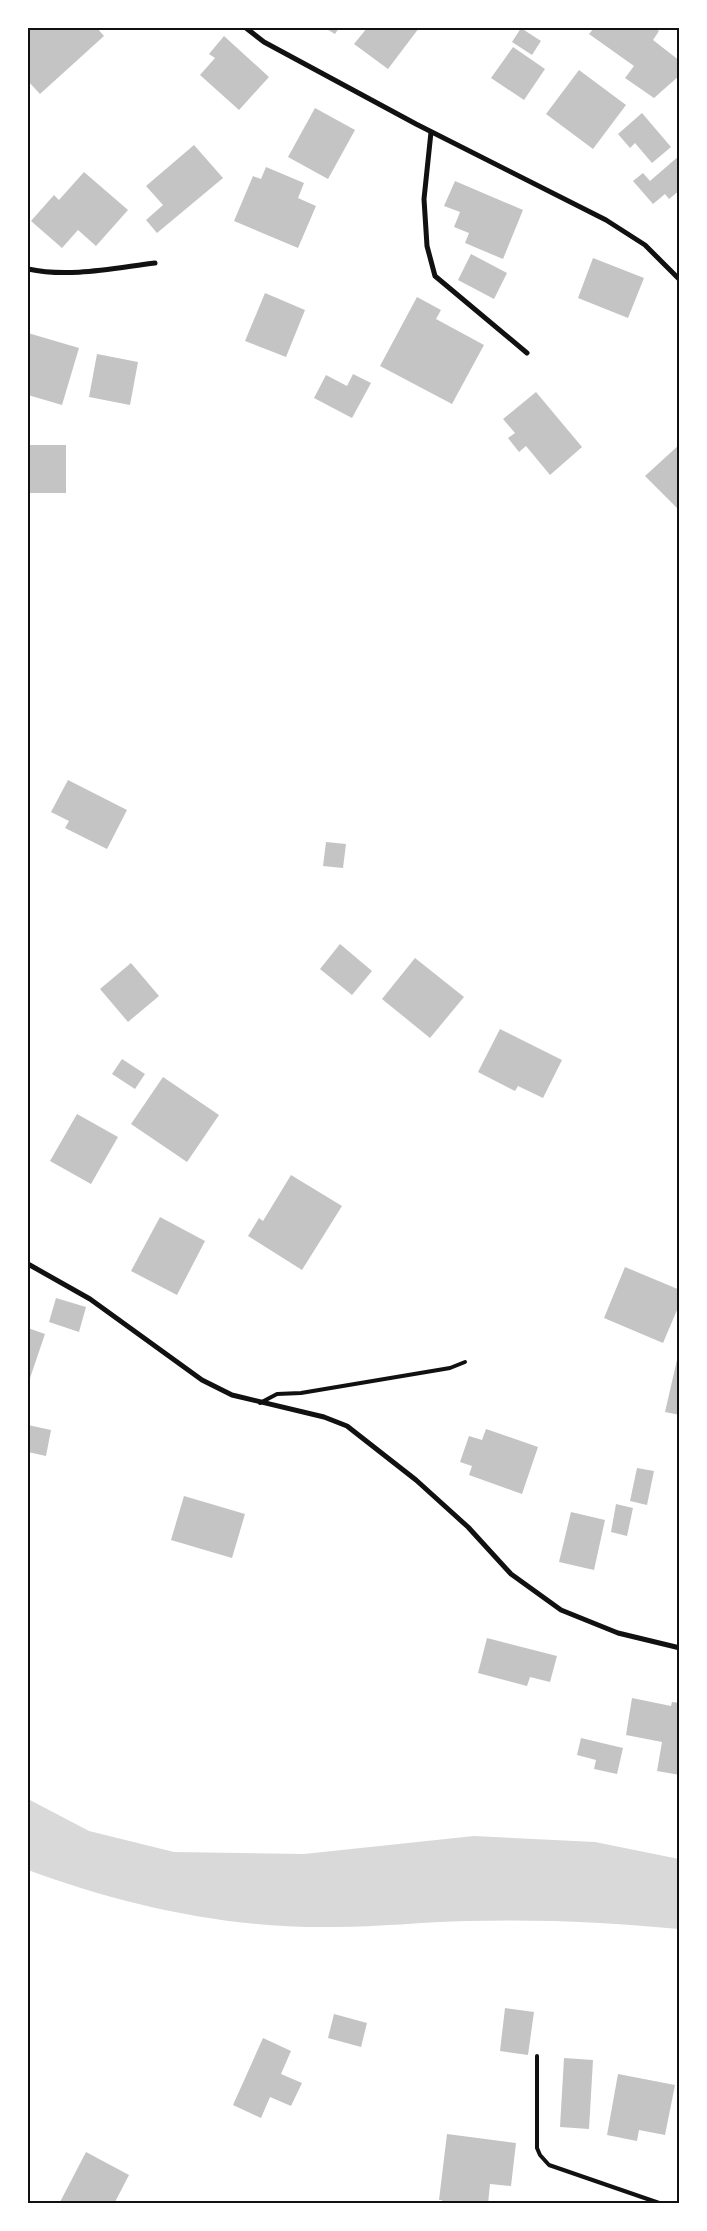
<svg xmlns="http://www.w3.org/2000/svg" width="707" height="2231" viewBox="0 0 707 2231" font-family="'Playfair Display',serif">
  <rect width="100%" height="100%" fill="#fff"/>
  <path fill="#d9d9d9" d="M28 1799 89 1831 174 1852 304 1854 474 1836 595 1842 679 1859V1929C609 1922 538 1919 468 1921 423 1922 379 1927 335 1927 230 1929 125 1906 28 1870Z"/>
  <g fill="#c4c4c4">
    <path d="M28 28H97L104 36 40 94 28 81Z"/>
    <path d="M325 28H339L335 34Z"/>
    <path d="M367 28H419L388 69 354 44Z"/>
    <path d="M521 28 541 41 532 55 512 42Z"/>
    <path d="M594 28H654L659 31 653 40 680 61V75L654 98 625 78 634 66 589 34Z"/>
    <path d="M224 36 269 77 239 110 200 75 215 58 209 54Z"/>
    <path d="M513 47 545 69 524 100 491 78Z"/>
    <path d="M579 70 626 105 593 149 546 114Z"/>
    <path d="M315 108 355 130 328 179 288 157Z"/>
    <path d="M642 113 671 147 652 163 635 143 630 148 618 134Z"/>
    <path d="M194 145 223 178 157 233 146 220 163 205 146 186Z"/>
    <path d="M680 155V190L669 199 665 194 653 204 633 181 643 173 650 181Z"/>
    <path d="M266 167 304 183 298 198 316 206 298 248 234 221 253 176 261 179Z"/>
    <path d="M84 172 128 210 96 246 78 230 62 248 31 221 54 195 59 200Z"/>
    <path d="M455 181 523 210 503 259 465 243 469 233 454 227 460 212 444 206Z"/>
    <path d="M471 254 507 273 494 299 458 280Z"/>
    <path d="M593 258 644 278 628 318 578 298Z"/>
    <path d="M265 293 305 310 286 357 245 341Z"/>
    <path d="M417 297 441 310 436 319 484 345 452 404 380 366Z"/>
    <path d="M28 333 79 348 62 405 28 395Z"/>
    <path d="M97 354 138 362 130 405 89 397Z"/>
    <path d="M353 374 371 383 352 418 314 398 326 375 347 386Z"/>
    <path d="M536 392 582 447 550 475 526 446 519 452 508 438 515 433 503 419Z"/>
    <path d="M680 444V511L645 476Z"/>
    <rect x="28" y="445" width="38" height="48"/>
    <path d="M68 780 127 810 107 849 65 828 69 821 51 812Z"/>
    <path d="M326 842 346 844 343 868 323 866Z"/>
    <path d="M340 944 372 971 352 995 320 969Z"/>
    <path d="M415 958 464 997 430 1038 382 999Z"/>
    <path d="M131 963 159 996 128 1022 100 989Z"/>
    <path d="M500 1029 562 1060 543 1098 518 1086 515 1091 478 1072Z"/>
    <path d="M122 1059 145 1074 135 1089 112 1074Z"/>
    <path d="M163 1077 219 1115 187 1162 131 1124Z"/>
    <path d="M77 1114 118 1137 91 1184 50 1161Z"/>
    <path d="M291 1175 342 1206 302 1270 248 1236 259 1218 263 1221Z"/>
    <path d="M160 1217 205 1241 177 1295 131 1271Z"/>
    <path d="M625 1267 680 1290V1303L663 1343 604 1318Z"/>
    <path d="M56 1298 86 1307 79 1332 49 1322Z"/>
    <path d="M28 1328 45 1334 28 1384Z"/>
    <path d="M677 1360H680V1415L665 1412Z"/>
    <path d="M28 1425 51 1430 46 1456 28 1452Z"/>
    <path d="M486 1429 538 1447 522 1494 469 1475 472 1466 460 1462 469 1436 482 1440Z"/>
    <path d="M637 1468 654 1471 647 1505 630 1501Z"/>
    <path d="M184 1496 245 1514 232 1558 171 1540Z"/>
    <path d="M616 1504 633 1508 627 1536 611 1532Z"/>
    <path d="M571 1512 605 1520 594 1570 559 1562Z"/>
    <path d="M487 1638 557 1656 550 1682 530 1677 527 1686 478 1673Z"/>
    <path d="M632 1698 671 1706 672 1702 680 1703V1775L657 1771 662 1742 626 1735Z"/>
    <path d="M581 1738 623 1748 617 1774 594 1769 596 1760 577 1755Z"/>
    <path d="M505 2008 534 2012 528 2055 500 2051Z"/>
    <path d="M334 2014 367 2023 361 2047 328 2038Z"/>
    <path d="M263 2038 291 2051 281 2074 302 2083 291 2106 270 2097 261 2118 233 2105Z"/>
    <path d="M564 2058 593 2060 589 2129 560 2127Z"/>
    <path d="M618 2074 675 2085 665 2135 639 2130 637 2141 607 2135Z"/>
    <path d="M447 2134 516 2143 511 2186 490 2184 488 2204H442V2200H439Z"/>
    <path d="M86 2152 129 2175 114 2204H59Z"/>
  </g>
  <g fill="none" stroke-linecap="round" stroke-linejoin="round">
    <g stroke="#111" stroke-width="4">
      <path d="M260 1403 277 1394 301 1393 450 1368 465 1362"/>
      <path d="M537 2056V2148L540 2155 549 2165 662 2204"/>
    </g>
    <g stroke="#111" stroke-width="5">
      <path d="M246 28 264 42 416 124 606 220 645 245 680 280"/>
      <path d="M431 132 424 199 427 246 435 276 527 353"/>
      <path d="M28 269C69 278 114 268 155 263"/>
      <path d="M28 1264 90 1299 202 1380 232 1395 324 1417 347 1426 416 1480 468 1527 511 1574 561 1610 618 1633 680 1648"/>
    </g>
  </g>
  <rect width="707" height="2231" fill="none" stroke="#ffffff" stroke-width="58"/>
  <rect x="29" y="29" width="649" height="2173" fill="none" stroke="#111" stroke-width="2"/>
</svg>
